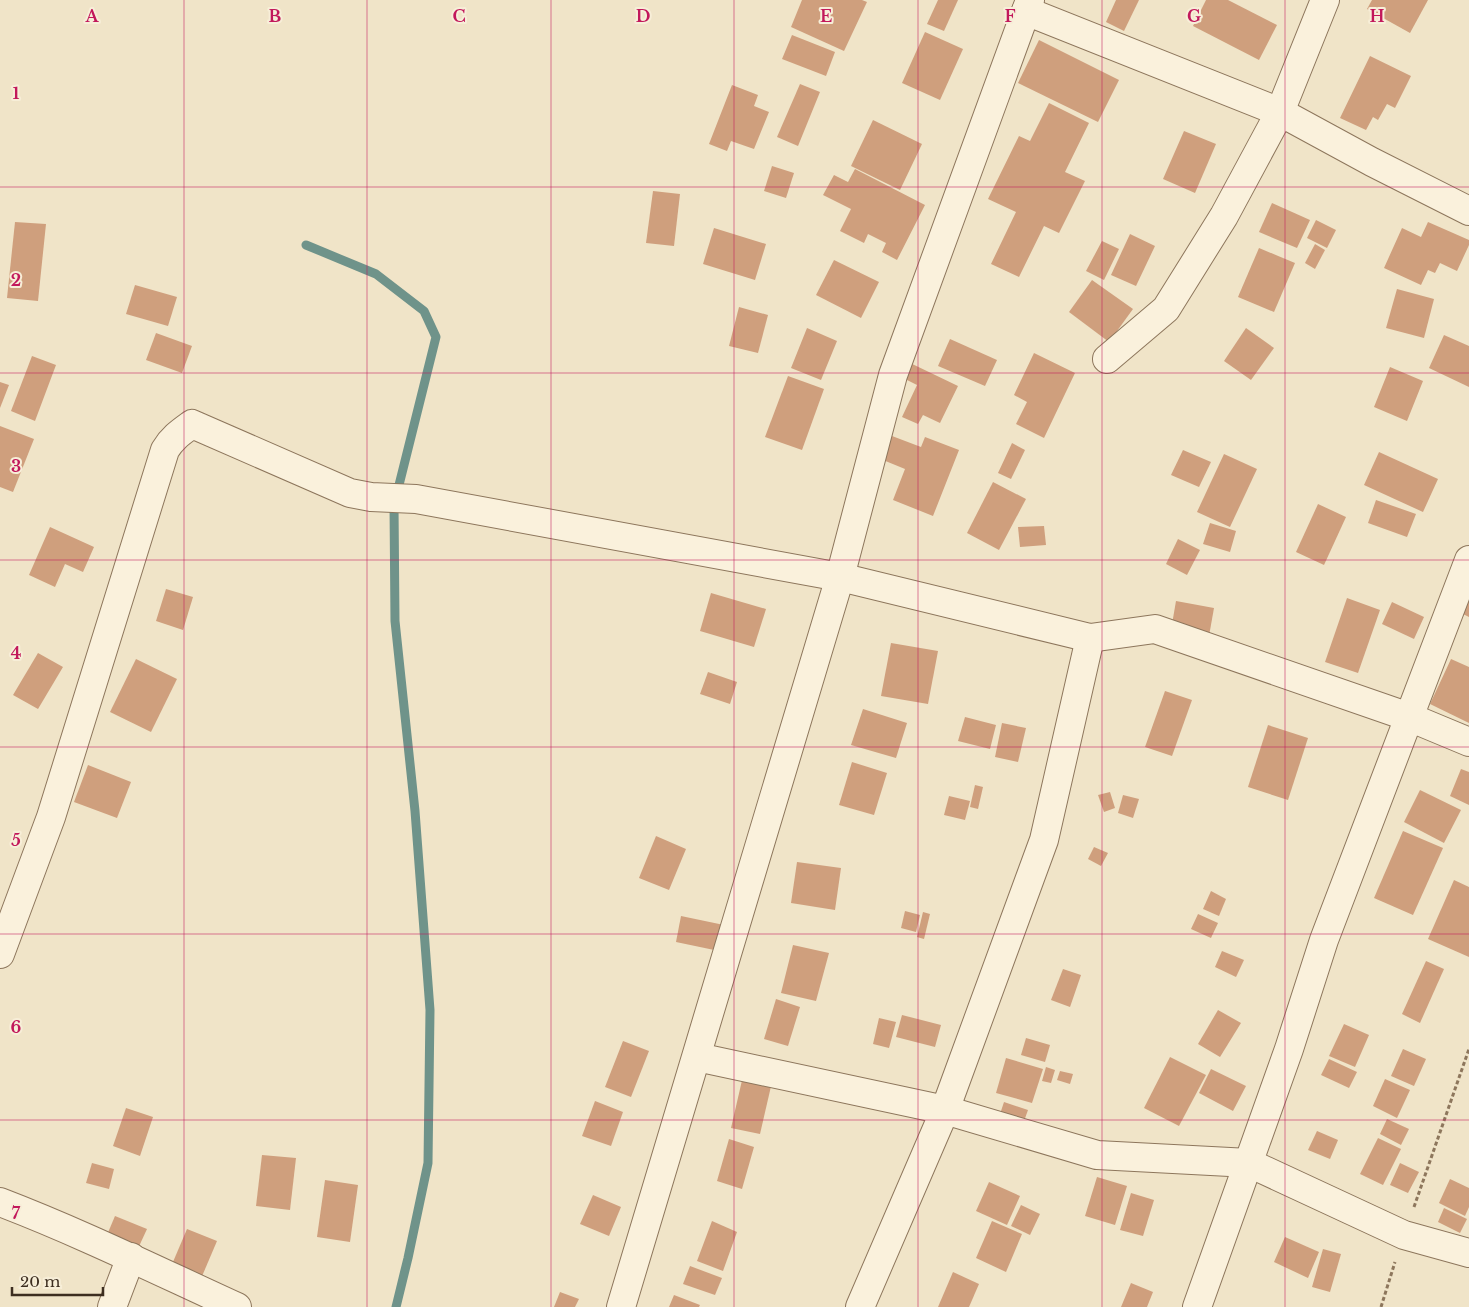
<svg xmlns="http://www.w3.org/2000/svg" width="1469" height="1307" viewBox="0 0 1469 1307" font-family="'Libre Baskerville',serif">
  <rect width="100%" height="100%" fill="#f0e4c8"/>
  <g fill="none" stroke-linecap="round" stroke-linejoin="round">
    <path stroke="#6f938a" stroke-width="9" d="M306 245 376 274 424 311 436 337 394 505 395 621 415 811 430 1010 428 1163 408 1258 396 1307"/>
  </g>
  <g fill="#cf9f7d">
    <path d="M802 0H862L867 2 844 51 791 27Z"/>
    <path d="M938 0H958L944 31 927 24Z"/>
    <path d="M1116 0H1139L1124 31 1106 22Z"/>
    <path d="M1206 0H1228L1277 25 1259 60 1193 26Z"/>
    <path d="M1372 0H1428L1410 33 1367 9Z"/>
    <path d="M925 32 963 49 940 100 902 83Z"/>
    <path d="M792 35 835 52 826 76 782 59Z"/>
    <path d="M1039 40 1119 80 1098 122 1018 83Z"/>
    <path d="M1370 56 1411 76 1395 108 1387 104 1378 120 1373 117 1366 130 1340 118Z"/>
    <path d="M800 84 820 92 798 146 777 137Z"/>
    <path d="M732 85 758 95 754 106 769 112 754 149 731 141 727 151 709 144Z"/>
    <path d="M1049 103 1089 123 1065 172 1085 181 1059 233 1044 226 1019 277 991 264 1016 212 988 199 1019 136 1030 141Z"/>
    <path d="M873 120 922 144 900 190 851 166Z"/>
    <path d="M1184 131 1216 144 1195 193 1163 179Z"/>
    <path d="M772 166 794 173 786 198 764 191Z"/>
    <path d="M855 169 925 205 897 260 882 252 886 243 868 234 864 243 840 231 851 209 823 195 834 175 848 182Z"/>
    <path d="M653 191 680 194 674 246 646 243Z"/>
    <path d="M1272 203 1310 220 1297 248 1259 232Z"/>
    <path d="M1316 220 1336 230 1327 248 1307 238Z"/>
    <path d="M15 222 46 224 38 301 7 298Z"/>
    <path d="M1428 222 1469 240V245L1457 271 1440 263 1435 273 1428 270 1421 285 1384 268 1402 228 1421 237Z"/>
    <path d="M714 228 766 244 755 280 703 264Z"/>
    <path d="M1130 234 1155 246 1136 286 1111 275Z"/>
    <path d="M1102 241 1119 249 1104 280 1086 271Z"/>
    <path d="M1315 244 1325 250 1315 269 1305 263Z"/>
    <path d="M1259 248 1295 263 1274 312 1238 297Z"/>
    <path d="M834 260 879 282 861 318 816 295Z"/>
    <path d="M1092 280 1133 309 1109 342 1069 312Z"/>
    <path d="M135 285 177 297 168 326 126 314Z"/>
    <path d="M1397 289 1434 299 1424 338 1386 328Z"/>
    <path d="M739 307 768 315 758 353 729 346Z"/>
    <path d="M807 328 837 341 821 380 791 368Z"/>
    <path d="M1246 328 1274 348 1251 380 1224 361Z"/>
    <path d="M156 333 192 346 182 373 146 360Z"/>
    <path d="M1444 335 1469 346V387L1429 368Z"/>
    <path d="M950 339 997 360 985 386 938 366Z"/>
    <path d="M1034 353 1075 373 1044 438 1016 424 1027 402 1014 395Z"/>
    <path d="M32 356 56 365 35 421 11 411Z"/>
    <path d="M906 361 958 386 940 423 923 415 918 424 902 417 917 385 899 376Z"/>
    <path d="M1390 367 1423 381 1407 421 1374 407Z"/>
    <path d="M788 376 824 389 802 450 765 437Z"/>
    <path d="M0 382 9 385 0 408Z"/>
    <path d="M0 426 34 439 13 492 0 487Z"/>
    <path d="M892 436 921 447 925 437 959 450 933 516 893 500 905 469 883 460Z"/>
    <path d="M1012 443 1025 450 1011 479 998 473Z"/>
    <path d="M1183 450 1211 462 1199 487 1171 475Z"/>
    <path d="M1379 452 1438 479 1423 512 1364 485Z"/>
    <path d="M1224 454 1257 469 1230 527 1197 512Z"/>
    <path d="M993 482 1026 499 999 550 967 533Z"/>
    <path d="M1376 500 1416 514 1407 537 1368 523Z"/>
    <path d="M1318 504 1346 517 1324 565 1296 552Z"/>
    <path d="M1210 523 1236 531 1230 552 1203 544Z"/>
    <path d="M1044 526 1046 545 1020 547 1018 527Z"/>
    <path d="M50 527 94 547 83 572 65 564 55 587 29 575Z"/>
    <path d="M1178 539 1200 550 1187 575 1166 564Z"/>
    <path d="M166 589 193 597 183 630 156 621Z"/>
    <path d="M1469 590V617L1459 612Z"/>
    <path d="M711 593 766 609 754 647 700 631Z"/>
    <path d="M1347 598 1380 610 1358 673 1325 662Z"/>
    <path d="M1176 601 1214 608 1209 636 1171 630Z"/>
    <path d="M1392 602 1424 617 1414 639 1382 624Z"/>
    <path d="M891 643 938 651 928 704 881 696Z"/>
    <path d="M38 653 63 667 38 709 13 695Z"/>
    <path d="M136 659 177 679 151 732 110 712Z"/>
    <path d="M1451 659 1469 667V723L1430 704Z"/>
    <path d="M708 672 737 682 730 704 700 694Z"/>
    <path d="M1165 691 1192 700 1172 756 1145 747Z"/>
    <path d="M863 709 907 723 896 758 851 745Z"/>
    <path d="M965 717 996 725 990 749 958 741Z"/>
    <path d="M1002 723 1026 728 1018 762 995 757Z"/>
    <path d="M1268 725 1308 738 1288 800 1248 787Z"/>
    <path d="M852 762 887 773 874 815 839 805Z"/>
    <path d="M88 765 131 782 117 818 74 802Z"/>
    <path d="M1461 769 1469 772V805L1450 796Z"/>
    <path d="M975 785 983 787 978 809 970 807Z"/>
    <path d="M1420 790 1461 810 1444 843 1404 822Z"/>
    <path d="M1110 792 1115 808 1104 812 1098 795Z"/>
    <path d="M1123 795 1139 799 1133 818 1118 813Z"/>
    <path d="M949 796 970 801 965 820 944 815Z"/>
    <path d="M1403 831 1443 848 1413 915 1374 898Z"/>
    <path d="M656 836 686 849 669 890 639 878Z"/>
    <path d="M1094 847 1108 853 1101 866 1088 859Z"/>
    <path d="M797 862 841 868 835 910 791 903Z"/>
    <path d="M1454 880 1469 887V957L1428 939Z"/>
    <path d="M1211 891 1226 899 1219 916 1203 909Z"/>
    <path d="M905 911 920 915 916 932 901 928Z"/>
    <path d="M923 912 930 914 924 939 917 937Z"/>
    <path d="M1198 914 1218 923 1211 938 1191 929Z"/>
    <path d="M681 916 724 925 719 951 676 942Z"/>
    <path d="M793 945 829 953 816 1001 781 993Z"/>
    <path d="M1222 951 1244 960 1236 977 1215 967Z"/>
    <path d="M1426 961 1444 969 1420 1023 1402 1014Z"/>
    <path d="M1063 969 1081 975 1070 1007 1051 1000Z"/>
    <path d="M776 999 800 1007 788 1046 764 1039Z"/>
    <path d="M1218 1010 1241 1023 1220 1057 1198 1044Z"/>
    <path d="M902 1015 941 1025 935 1047 896 1037Z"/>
    <path d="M879 1018 896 1022 889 1048 873 1044Z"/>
    <path d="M1344 1024 1369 1035 1355 1067 1329 1056Z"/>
    <path d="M1026 1038 1050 1045 1045 1062 1021 1055Z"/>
    <path d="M623 1041 649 1051 631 1097 605 1087Z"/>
    <path d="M1403 1049 1426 1059 1414 1086 1391 1076Z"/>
    <path d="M1170 1057 1206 1075 1179 1126 1144 1108Z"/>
    <path d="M1006 1058 1043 1069 1032 1103 996 1093Z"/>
    <path d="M1329 1059 1357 1072 1349 1088 1321 1075Z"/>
    <path d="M1046 1067 1055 1070 1051 1083 1042 1081Z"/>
    <path d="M1211 1069 1246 1086 1233 1111 1199 1093Z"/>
    <path d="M1060 1071 1073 1074 1070 1084 1057 1080Z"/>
    <path d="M743 1076 772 1082 760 1134 731 1128Z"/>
    <path d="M1385 1079 1410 1090 1397 1118 1373 1106Z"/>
    <path d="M595 1101 623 1112 611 1146 582 1136Z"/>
    <path d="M1004 1102 1028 1110 1023 1124 999 1117Z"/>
    <path d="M126 1108 153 1117 140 1156 113 1146Z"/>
    <path d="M1387 1119 1409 1129 1401 1145 1380 1134Z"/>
    <path d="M1317 1131 1338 1140 1330 1159 1308 1150Z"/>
    <path d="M1378 1138 1401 1149 1383 1185 1360 1174Z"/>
    <path d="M729 1139 754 1147 742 1189 717 1181Z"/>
    <path d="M262 1155 296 1158 290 1210 256 1206Z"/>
    <path d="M92 1163 114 1169 109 1189 86 1183Z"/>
    <path d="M1400 1163 1419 1172 1408 1193 1390 1185Z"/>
    <path d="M1097 1177 1127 1186 1115 1225 1085 1216Z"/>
    <path d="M1450 1179 1469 1188V1207L1465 1216 1439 1203Z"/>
    <path d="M325 1180 358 1185 350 1242 317 1237Z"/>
    <path d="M989 1182 1020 1196 1007 1225 976 1211Z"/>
    <path d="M1131 1193 1154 1200 1143 1236 1120 1230Z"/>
    <path d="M593 1195 621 1207 609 1236 580 1224Z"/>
    <path d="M1021 1205 1040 1214 1030 1235 1011 1226Z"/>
    <path d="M1444 1208 1467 1219 1460 1233 1438 1222Z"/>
    <path d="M115 1216 147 1229 135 1255 104 1242Z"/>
    <path d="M712 1221 737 1232 723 1271 697 1261Z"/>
    <path d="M992 1221 1022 1234 1006 1272 976 1258Z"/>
    <path d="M187 1229 217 1241 200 1281 170 1269Z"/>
    <path d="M1285 1237 1319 1252 1308 1278 1274 1262Z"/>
    <path d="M1323 1249 1341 1254 1330 1292 1312 1287Z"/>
    <path d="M690 1266 722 1278 715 1295 683 1284Z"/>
    <path d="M953 1272 979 1284 969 1307H938Z"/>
    <path d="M1131 1283 1153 1292 1147 1307H1121Z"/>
    <path d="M560 1292 579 1299 575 1307H554Z"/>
    <path d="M674 1295 700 1305 699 1307H669Z"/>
  </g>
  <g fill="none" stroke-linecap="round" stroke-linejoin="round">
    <defs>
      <g id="minor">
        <path d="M1026 11 1280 112 1372 162 1469 211"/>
        <path d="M1107 359 1166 309 1224 216 1280 112 1325 0"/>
        <path d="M0 954 51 817 165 450C172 438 181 432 192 424L350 493 371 497 416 499 840 577 1090 638 1155 629 1409 717 1469 742"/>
        <path d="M697 1057 945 1110 1097 1155 1249 1163 1404 1235 1469 1253"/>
        <path d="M0 1202C81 1233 158 1271 237 1307"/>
        <path d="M112 1307 131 1257"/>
        <path d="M621 1307 840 577 893 375 1030 0"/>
        <path d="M860 1307 945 1110 1044 840 1090 638"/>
        <path d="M1197 1307 1289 1049 1324 940 1469 560"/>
      </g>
    </defs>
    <use href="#minor" stroke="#8d765c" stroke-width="30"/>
    <g stroke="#8d765c" stroke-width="3" stroke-dasharray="4 2.5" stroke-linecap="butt">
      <path d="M1414 1207 1469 1049"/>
      <path d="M1381 1307 1395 1262"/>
    </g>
    <use href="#minor" stroke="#faf1dc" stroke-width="28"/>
  </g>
  <path fill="none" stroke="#c2185b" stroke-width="1" stroke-opacity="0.55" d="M184 0V1307M367 0V1307M551 0V1307M734 0V1307M918 0V1307M1102 0V1307M1285 0V1307M0 187H1469M0 373H1469M0 560H1469M0 747H1469M0 934H1469M0 1120H1469"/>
  <g font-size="16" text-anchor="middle" font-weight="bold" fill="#c2185b" stroke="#f7eed8" stroke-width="4" stroke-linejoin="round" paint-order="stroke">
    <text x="92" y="22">A</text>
    <text x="275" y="22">B</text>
    <text x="459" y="22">C</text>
    <text x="643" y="22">D</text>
    <text x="826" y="22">E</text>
    <text x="1010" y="22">F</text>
    <text x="1194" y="22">G</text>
    <text x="1377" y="22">H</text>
    <text x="16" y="99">1</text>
    <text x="16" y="286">2</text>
    <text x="16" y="472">3</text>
    <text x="16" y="659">4</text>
    <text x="16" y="846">5</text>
    <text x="16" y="1033">6</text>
    <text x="16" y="1219">7</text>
  </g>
  <path d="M12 1287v8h91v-8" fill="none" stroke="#3d2e20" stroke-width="2.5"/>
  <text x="20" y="1287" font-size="15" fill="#3d2e20" stroke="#f7eed8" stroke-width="4" paint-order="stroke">20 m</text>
</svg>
